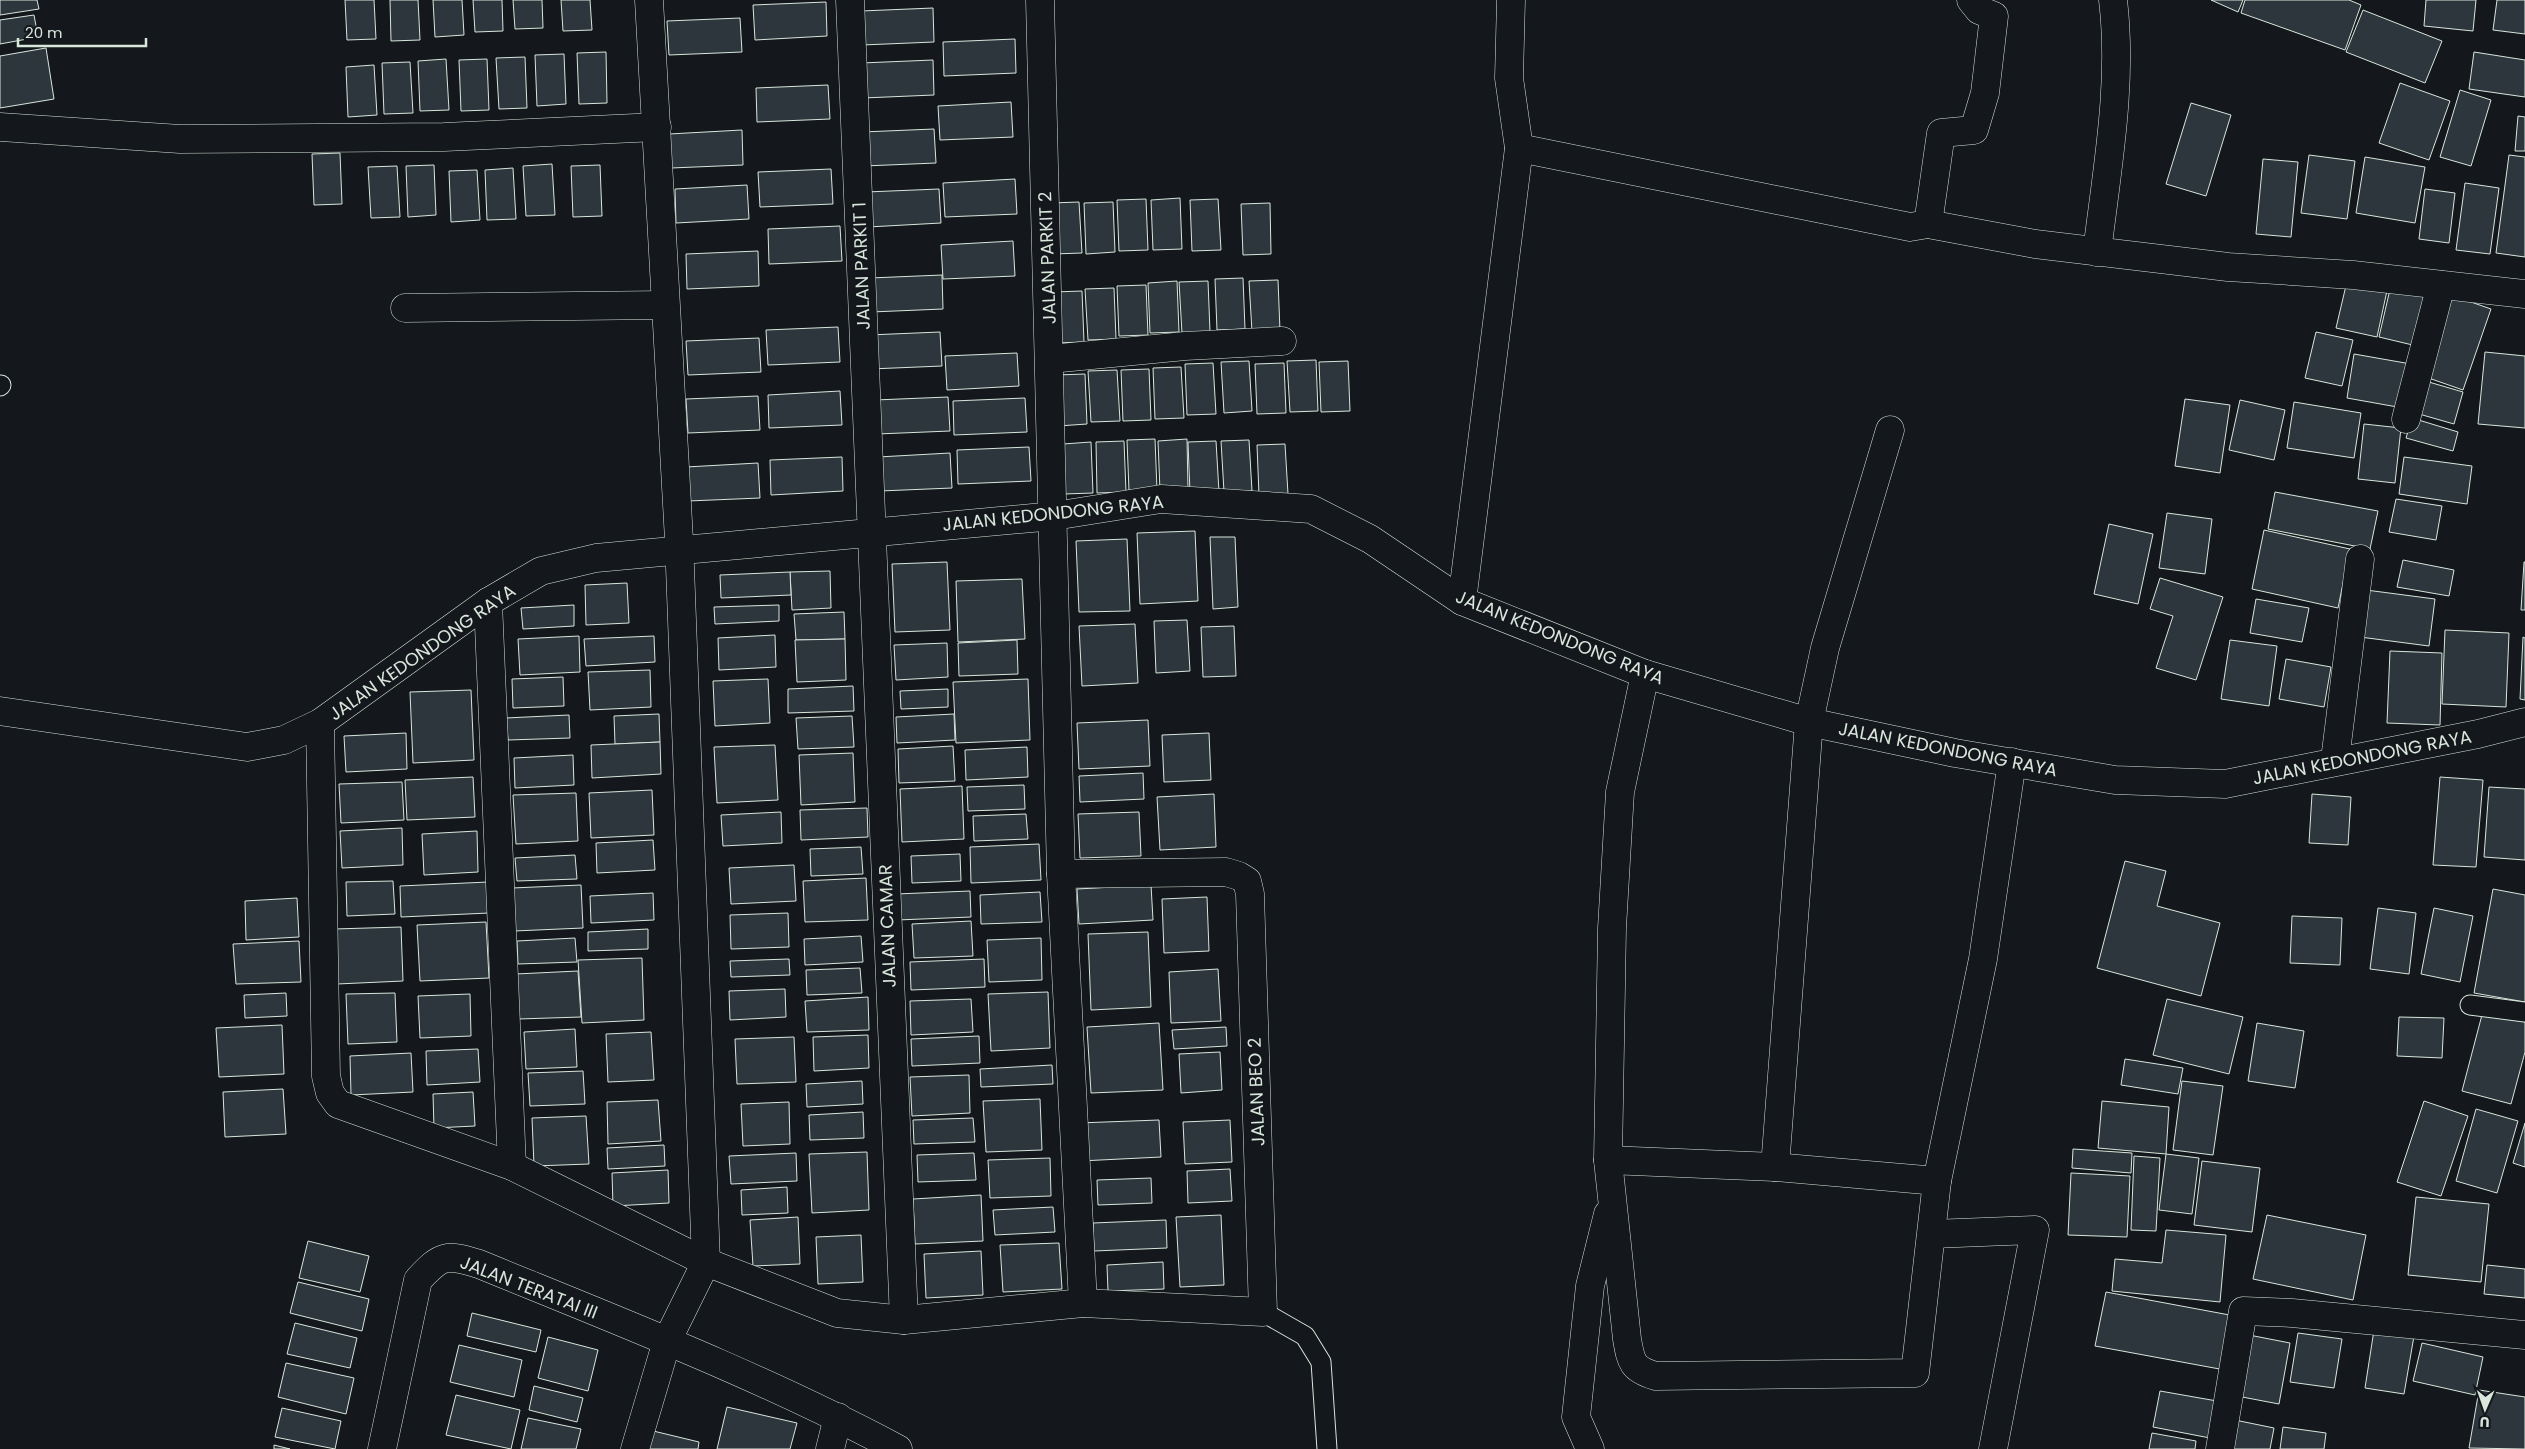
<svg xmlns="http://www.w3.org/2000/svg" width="2525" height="1449" viewBox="0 0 2525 1449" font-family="Poppins,sans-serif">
  <rect width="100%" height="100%" fill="#14181c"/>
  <g fill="#2c363c" stroke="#d8e6dc">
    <path d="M0 0H37L39 9 0 15Z"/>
    <path d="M345 0H374L376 39 347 40Z"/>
    <path d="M390 0H418L420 40 391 41Z"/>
    <path d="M433 0H462L464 35 435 37Z"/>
    <path d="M473 0H502L503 31 475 32Z"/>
    <path d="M513 0H542L543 28 515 29Z"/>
    <path d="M561 0H590L592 30 563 31Z"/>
    <path d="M2211 0H2243L2238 12Z"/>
    <path d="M2245 0H2349L2361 5 2345 50 2241 13Z"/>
    <path d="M2426 0H2476L2473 31 2424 26Z"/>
    <path d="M2497 0H2525V34L2493 30Z"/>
    <path d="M826 2 827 36 755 40 753 5Z"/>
    <path d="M933 8 934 42 862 45 861 11Z"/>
    <path d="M2363 10 2442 41 2425 83 2346 52Z"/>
    <path d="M34 15 38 37 0 44V20Z"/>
    <path d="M740 18 742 52 669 55 667 21Z"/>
    <path d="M1015 39 1016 73 944 76 943 42Z"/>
    <path d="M46 48 54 99 0 108V56Z"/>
    <path d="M606 52 607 103 579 104 577 53Z"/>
    <path d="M2474 52 2525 60V97L2469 89Z"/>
    <path d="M564 54 566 104 537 106 535 55Z"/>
    <path d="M525 57 527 108 499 109 496 58Z"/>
    <path d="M446 59 449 110 420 111 418 61Z"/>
    <path d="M487 59 489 110 461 111 459 60Z"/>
    <path d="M933 60 934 95 863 98 861 63Z"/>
    <path d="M410 62 413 113 384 114 382 63Z"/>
    <path d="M374 65 377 115 348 117 346 67Z"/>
    <path d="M2400 83 2450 101 2429 160 2379 143Z"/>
    <path d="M828 85 830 119 757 122 756 88Z"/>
    <path d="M2460 90 2491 100 2471 166 2440 157Z"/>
    <path d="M1011 102 1013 137 940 140 938 106Z"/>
    <path d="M2191 103 2231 115 2206 196 2166 184Z"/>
    <path d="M2518 116 2525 117V151H2515Z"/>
    <path d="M934 129 936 163 864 166 862 132Z"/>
    <path d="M742 130 743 165 671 168 669 134Z"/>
    <path d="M340 153 342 204 314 205 312 154Z"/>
    <path d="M2309 155 2355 161 2347 219 2301 213Z"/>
    <path d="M2509 155 2525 157V257L2496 253Z"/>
    <path d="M2365 157 2425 167 2415 223 2356 213Z"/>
    <path d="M2263 159 2298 162 2291 237 2256 234Z"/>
    <path d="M552 164 555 215 526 216 523 166Z"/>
    <path d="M434 165 436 215 408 217 406 166Z"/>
    <path d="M600 165 602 216 573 217 571 166Z"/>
    <path d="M397 166 400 217 371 218 368 167Z"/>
    <path d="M513 168 516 219 487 220 485 170Z"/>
    <path d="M831 169 833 204 760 207 758 172Z"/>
    <path d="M477 170 480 220 451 222 449 171Z"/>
    <path d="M1015 179 1017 214 945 217 943 183Z"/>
    <path d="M2465 183 2499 188 2490 254 2456 250Z"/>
    <path d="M747 185 749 219 676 223 675 189Z"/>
    <path d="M939 189 941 223 868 227 866 192Z"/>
    <path d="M2425 189 2455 193 2449 243 2419 239Z"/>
    <path d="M1180 198 1182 249 1153 250 1151 200Z"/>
    <path d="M1146 199 1148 250 1119 251 1117 200Z"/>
    <path d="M1218 199 1221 250 1192 251 1190 200Z"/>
    <path d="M1079 202 1082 253 1053 254 1051 203Z"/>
    <path d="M1113 202 1115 252 1086 254 1084 203Z"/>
    <path d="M1270 203 1271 254 1243 255 1241 204Z"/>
    <path d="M840 226 842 261 769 264 768 229Z"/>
    <path d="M1013 241 1015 276 943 279 941 245Z"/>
    <path d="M758 251 759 286 687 289 686 254Z"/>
    <path d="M942 275 943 309 871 312 870 278Z"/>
    <path d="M2348 277 2388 286 2377 337 2336 328Z"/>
    <path d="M1243 278 1245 329 1217 330 1215 279Z"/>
    <path d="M1278 280 1280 331 1252 332 1249 281Z"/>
    <path d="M1177 281 1179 332 1150 333 1148 283Z"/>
    <path d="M1208 281 1210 332 1182 333 1179 282Z"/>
    <path d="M1146 285 1148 335 1119 336 1117 286Z"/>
    <path d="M2391 285 2433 294 2421 347 2379 337Z"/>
    <path d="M1114 288 1116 339 1088 340 1085 289Z"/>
    <path d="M1082 291 1084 342 1055 343 1054 292Z"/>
    <path d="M2448 294 2491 309 2463 390 2420 375Z"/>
    <path d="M838 327 840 362 768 365 766 330Z"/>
    <path d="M940 332 942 366 870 369 868 335Z"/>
    <path d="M2316 332 2353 340 2342 386 2305 378Z"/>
    <path d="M759 338 761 372 688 375 686 341Z"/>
    <path d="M2485 352 2525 356V428L2478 424Z"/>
    <path d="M1017 353 1019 386 947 390 945 356Z"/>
    <path d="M2354 354 2411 364 2403 408 2347 398Z"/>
    <path d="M1316 360 1318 411 1290 412 1287 361Z"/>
    <path d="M1249 361 1252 411 1224 413 1221 362Z"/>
    <path d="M1348 361 1350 411 1321 412 1319 362Z"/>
    <path d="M1213 363 1216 414 1187 415 1185 364Z"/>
    <path d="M1284 363 1286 413 1257 414 1255 364Z"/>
    <path d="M1181 367 1184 418 1155 419 1153 368Z"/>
    <path d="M1149 369 1151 420 1123 421 1121 370Z"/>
    <path d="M1117 370 1120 421 1091 422 1088 371Z"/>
    <path d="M1085 374 1087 424 1058 426 1056 375Z"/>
    <path d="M2422 380 2463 392 2454 424 2412 412Z"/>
    <path d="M840 391 842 425 769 428 768 395Z"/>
    <path d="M758 396 760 430 688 433 686 399Z"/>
    <path d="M948 397 950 431 877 434 875 400Z"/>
    <path d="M1025 398 1027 432 954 435 953 401Z"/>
    <path d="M2185 399 2230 405 2220 473 2175 466Z"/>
    <path d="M2240 400 2285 410 2274 460 2229 450Z"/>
    <path d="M2294 402 2361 413 2354 458 2287 448Z"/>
    <path d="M2412 418 2458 432 2453 451 2406 438Z"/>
    <path d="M2364 424 2401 428 2395 483 2358 479Z"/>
    <path d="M1155 439 1157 490 1129 491 1127 440Z"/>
    <path d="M1187 439 1188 489 1160 491 1158 441Z"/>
    <path d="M1249 440 1252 491 1224 492 1221 441Z"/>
    <path d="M1124 441 1126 492 1097 493 1096 442Z"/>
    <path d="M1216 441 1219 492 1190 493 1188 442Z"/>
    <path d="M1091 442 1093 493 1064 494 1063 444Z"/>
    <path d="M1285 444 1288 494 1259 495 1257 445Z"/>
    <path d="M1029 447 1031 481 958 484 957 450Z"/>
    <path d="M950 453 952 488 880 491 878 457Z"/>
    <path d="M842 457 843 491 771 495 770 460Z"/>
    <path d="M2404 457 2472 466 2467 504 2399 494Z"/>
    <path d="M758 463 760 498 688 501 686 467Z"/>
    <path d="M2275 492 2378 511 2370 549 2268 529Z"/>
    <path d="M2396 499 2442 506 2436 540 2389 532Z"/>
    <path d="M2167 513 2212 519 2205 574 2159 568Z"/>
    <path d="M2109 524 2153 534 2138 604 2094 594Z"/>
    <path d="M2264 530 2350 549 2338 608 2252 589Z"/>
    <path d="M1195 531 1198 601 1140 604 1137 533Z"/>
    <path d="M1210 537H1235L1238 607 1213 609Z"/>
    <path d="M1127 539 1130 611 1079 612 1076 541Z"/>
    <path d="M2403 560 2454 570 2449 596 2397 587Z"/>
    <path d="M947 562 950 630 895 632 892 564Z"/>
    <path d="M2524 562H2525V610H2521Z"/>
    <path d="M830 571 831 608 792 610 790 572Z"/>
    <path d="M790 572 791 595 721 598 720 575Z"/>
    <path d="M2160 578 2223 597 2196 680 2156 668 2173 616 2150 609Z"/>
    <path d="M1022 579 1025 639 958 642 956 581Z"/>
    <path d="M627 583 629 623 586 625 585 585Z"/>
    <path d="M2366 590 2435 599 2429 646 2360 637Z"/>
    <path d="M2256 599 2309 608 2302 642 2250 633Z"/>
    <path d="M574 605V626L523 629 521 608Z"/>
    <path d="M779 605V621L715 624 714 607Z"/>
    <path d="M844 612 845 639 796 640 794 614Z"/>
    <path d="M1187 620 1190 671 1156 673 1154 621Z"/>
    <path d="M1135 624 1138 683 1082 686 1079 626Z"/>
    <path d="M1234 626 1236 676 1203 677 1201 627Z"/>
    <path d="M2445 630 2509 633 2506 707 2442 704Z"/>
    <path d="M775 635 776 667 719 670 718 638Z"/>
    <path d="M579 636 580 672 520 675 518 639Z"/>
    <path d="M654 636 655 662 586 666 584 639Z"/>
    <path d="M2523 637 2525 638V700L2520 699Z"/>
    <path d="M845 639 846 680 797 682 795 640Z"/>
    <path d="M1017 640 1018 674 959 676 958 643Z"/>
    <path d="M2230 640 2277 646 2269 706 2221 699Z"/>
    <path d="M947 643 948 677 896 680 894 645Z"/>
    <path d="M2390 651 2442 653 2440 725 2387 723Z"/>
    <path d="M2286 659 2331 667 2324 707 2279 699Z"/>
    <path d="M650 670 651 707 590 710 588 672Z"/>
    <path d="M563 677 564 706 513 708 512 679Z"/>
    <path d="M768 679 770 723 715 726 713 681Z"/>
    <path d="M1028 679 1030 740 956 743 953 682Z"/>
    <path d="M853 686 854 711 788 713V689Z"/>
    <path d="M948 689V707L901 709 900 691Z"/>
    <path d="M471 690 474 760 413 763 410 692Z"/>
    <path d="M659 714 660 742 615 744 614 716Z"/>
    <path d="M954 714 955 740 897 743 896 717Z"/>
    <path d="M569 715 570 738 508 740 506 718Z"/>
    <path d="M852 716 854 747 798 749 796 718Z"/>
    <path d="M1148 720 1150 766 1079 769 1077 723Z"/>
    <path d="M406 733 407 769 346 772 344 736Z"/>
    <path d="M1209 733 1211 780 1164 782 1162 735Z"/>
    <path d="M660 742 661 774 592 778 591 745Z"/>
    <path d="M775 745 778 800 717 803 714 747Z"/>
    <path d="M953 746 955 781 899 783 898 749Z"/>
    <path d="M1027 747 1028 777 966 780 965 750Z"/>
    <path d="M853 753 855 802 801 805 799 755Z"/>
    <path d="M573 755 574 785 515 788 514 758Z"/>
    <path d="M1143 773 1144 799 1080 802 1079 776Z"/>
    <path d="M473 777 475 817 407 820 405 780Z"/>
    <path d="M2440 777 2483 780 2476 867 2433 865Z"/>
    <path d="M402 782 404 820 341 823 339 784Z"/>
    <path d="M1024 785 1025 809 968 811 967 787Z"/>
    <path d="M962 786 964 839 902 842 900 789Z"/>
    <path d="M2489 787 2525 789V860L2484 857Z"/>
    <path d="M652 790 654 835 591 838 589 793Z"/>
    <path d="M576 793 578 841 516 844 513 795Z"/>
    <path d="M1214 794 1216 847 1160 850 1157 797Z"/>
    <path d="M2312 794 2351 797 2348 845 2309 843Z"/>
    <path d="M867 808 868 837 801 840 800 810Z"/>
    <path d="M781 812 782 843 723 846 721 815Z"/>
    <path d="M1139 812 1141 856 1080 858 1078 814Z"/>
    <path d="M1026 814 1028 839 974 841 973 816Z"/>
    <path d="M402 828 403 865 342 868 340 831Z"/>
    <path d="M477 831 478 872 424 875 422 834Z"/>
    <path d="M653 840 655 870 597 873 596 843Z"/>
    <path d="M1039 844 1041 880 971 883 970 847Z"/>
    <path d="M861 847 863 874 811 876 810 849Z"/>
    <path d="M960 854 961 881 912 883 911 856Z"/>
    <path d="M575 855 577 879 517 881 515 858Z"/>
    <path d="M2125 861 2166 871 2157 906 2220 923 2201 996 2097 968Z"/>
    <path d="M794 865 796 901 731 904 729 868Z"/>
    <path d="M866 878 868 920 805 922 803 881Z"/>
    <path d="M393 881 395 914 347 916 346 882Z"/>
    <path d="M488 882 489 913 401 917 400 886Z"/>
    <path d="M581 885 583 928 514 931 512 888Z"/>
    <path d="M1151 885 1153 920 1079 924 1077 889Z"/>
    <path d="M2493 889 2525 895V1002L2474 993Z"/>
    <path d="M970 891 971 917 897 920 896 894Z"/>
    <path d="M1040 892 1042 922 981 924 980 895Z"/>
    <path d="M653 893 654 920 591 923 590 896Z"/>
    <path d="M1207 897 1209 951 1164 953 1162 899Z"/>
    <path d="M297 898 299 937 246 940 245 901Z"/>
    <path d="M2378 908 2416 913 2409 974 2370 969Z"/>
    <path d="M2434 908 2473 916 2460 982 2421 974Z"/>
    <path d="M788 913 789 947 731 949 730 915Z"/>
    <path d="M2292 916 2342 918 2340 965 2290 963Z"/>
    <path d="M971 921 973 956 914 958 912 924Z"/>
    <path d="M486 922 489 978 420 981 417 925Z"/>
    <path d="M401 927 403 981 337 984 334 929Z"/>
    <path d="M648 929V949L588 951V932Z"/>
    <path d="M1148 932 1151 1007 1091 1010 1088 934Z"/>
    <path d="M861 936 863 962 805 965 804 939Z"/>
    <path d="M575 938 577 962 518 964 517 941Z"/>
    <path d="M1041 938 1042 980 989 982 987 940Z"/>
    <path d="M299 941 301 982 236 984 233 944Z"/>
    <path d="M642 958 644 1020 582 1023 578 960Z"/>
    <path d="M789 959 790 975 731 977 730 961Z"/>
    <path d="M984 959 985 987 911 990 910 962Z"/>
    <path d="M860 968 862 993 807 995 806 970Z"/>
    <path d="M1218 969 1221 1021 1171 1023 1169 972Z"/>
    <path d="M578 971 581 1017 518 1019 516 974Z"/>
    <path d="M785 989 786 1017 730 1020 729 991Z"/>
    <path d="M1048 992 1050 1048 991 1051 988 994Z"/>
    <path d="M286 993 287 1016 245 1018 244 995Z"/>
    <path d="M395 993 397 1042 348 1044 346 994Z"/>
    <path d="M470 994 471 1036 420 1038 418 996Z"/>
    <path d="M868 997 869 1030 807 1032 805 1001Z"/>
    <path d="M971 999 973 1032 911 1035 910 1001Z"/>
    <path d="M2167 999 2243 1017 2229 1074 2153 1055Z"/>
    <path d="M2483 1011 2525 1022V1052L2511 1104 2462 1091Z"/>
    <path d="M2399 1017 2444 1018 2442 1058 2397 1056Z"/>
    <path d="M1159 1023 1163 1090 1091 1093 1087 1027Z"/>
    <path d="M2257 1023 2304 1031 2295 1088 2248 1081Z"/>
    <path d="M282 1025 284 1074 219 1077 216 1028Z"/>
    <path d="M1226 1027 1227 1046 1174 1049 1172 1030Z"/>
    <path d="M575 1029 577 1067 526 1069 524 1032Z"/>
    <path d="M651 1032 654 1080 608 1082 606 1034Z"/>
    <path d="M868 1035 869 1068 814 1071 813 1037Z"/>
    <path d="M979 1036 980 1063 912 1066 911 1039Z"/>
    <path d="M794 1037 796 1082 737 1084 735 1039Z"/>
    <path d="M478 1049 480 1082 427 1085 426 1051Z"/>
    <path d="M1220 1052 1222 1090 1181 1093 1179 1054Z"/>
    <path d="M411 1053 413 1092 351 1095 350 1056Z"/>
    <path d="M2125 1059 2183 1068 2178 1094 2121 1085Z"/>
    <path d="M1052 1065 1053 1084 981 1087 980 1069Z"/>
    <path d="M583 1071 585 1104 530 1106 528 1073Z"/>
    <path d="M969 1075 970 1113 912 1116 910 1077Z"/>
    <path d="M862 1081 863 1104 807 1107 806 1084Z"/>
    <path d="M2182 1081 2223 1086 2213 1155 2173 1150Z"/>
    <path d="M283 1089 286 1134 225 1137 223 1092Z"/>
    <path d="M473 1092 475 1126 434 1128 433 1094Z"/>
    <path d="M1040 1099 1042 1150 986 1152 983 1101Z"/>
    <path d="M658 1100 661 1141 608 1144 607 1102Z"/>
    <path d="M2102 1101 2169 1107 2166 1154 2098 1148Z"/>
    <path d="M2424 1101 2468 1116 2441 1196 2397 1182Z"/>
    <path d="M789 1102 790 1144 743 1146 741 1104Z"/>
    <path d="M2476 1109 2518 1121 2497 1193 2456 1181Z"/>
    <path d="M863 1112 864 1138 810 1140 809 1115Z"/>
    <path d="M586 1116 589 1164 534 1166 532 1118Z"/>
    <path d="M973 1118 975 1142 914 1144 913 1120Z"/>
    <path d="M1159 1120 1161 1157 1080 1161 1078 1123Z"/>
    <path d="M1230 1120 1232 1162 1185 1164 1183 1122Z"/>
    <path d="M2525 1123V1167L2513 1163Z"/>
    <path d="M664 1145 665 1166 608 1169 607 1148Z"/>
    <path d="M2073 1149 2132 1153 2131 1173 2072 1168Z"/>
    <path d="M867 1152 869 1210 812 1213 809 1154Z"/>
    <path d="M796 1153 797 1181 731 1184 729 1156Z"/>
    <path d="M974 1153 976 1180 918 1182 917 1155Z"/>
    <path d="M2166 1154 2199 1158 2192 1214 2159 1210Z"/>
    <path d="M2134 1156 2160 1158 2156 1231 2131 1230Z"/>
    <path d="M1050 1158 1051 1196 990 1198 988 1160Z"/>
    <path d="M2202 1161 2260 1168 2252 1232 2194 1225Z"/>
    <path d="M1230 1169 1232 1201 1188 1203 1187 1171Z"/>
    <path d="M668 1170 669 1203 613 1206 612 1173Z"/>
    <path d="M2071 1173 2130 1176 2127 1237 2068 1235Z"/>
    <path d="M1151 1178 1152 1203 1098 1205 1097 1180Z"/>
    <path d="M787 1187 788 1213 742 1215 741 1190Z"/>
    <path d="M981 1195 983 1241 915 1244 913 1199Z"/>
    <path d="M2416 1197 2489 1204 2481 1282 2408 1275Z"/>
    <path d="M1053 1207 1055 1232 995 1235 993 1210Z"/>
    <path d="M1221 1215 1224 1285 1180 1287 1176 1217Z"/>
    <path d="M2267 1215 2366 1235 2353 1300 2253 1279Z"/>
    <path d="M798 1217 800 1264 753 1266 750 1220Z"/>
    <path d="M1166 1220 1167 1248 1094 1251 1093 1223Z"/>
    <path d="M2166 1230 2226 1235 2220 1302 2112 1291 2115 1259 2162 1263Z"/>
    <path d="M861 1235 863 1282 818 1284 816 1237Z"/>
    <path d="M308 1241 369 1256 360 1292 299 1278Z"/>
    <path d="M1059 1243 1062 1289 1003 1292 1000 1245Z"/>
    <path d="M981 1251 983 1295 926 1298 924 1254Z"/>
    <path d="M1163 1262 1164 1289 1108 1291 1107 1265Z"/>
    <path d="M2487 1265 2525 1269V1298L2484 1294Z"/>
    <path d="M298 1282 369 1299 362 1331 290 1313Z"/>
    <path d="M2106 1292 2235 1316 2225 1370 2095 1346Z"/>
    <path d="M472 1313 541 1330 536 1352 467 1336Z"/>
    <path d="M295 1323 357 1338 350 1368 287 1354Z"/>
    <path d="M2374 1330 2414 1336 2404 1394 2365 1388Z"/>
    <path d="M2298 1333 2342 1339 2334 1388 2290 1382Z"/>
    <path d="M2249 1335 2290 1343 2279 1404 2237 1396Z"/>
    <path d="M548 1337 598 1350 588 1391 538 1378Z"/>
    <path d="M2422 1343 2483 1357 2475 1395 2413 1381Z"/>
    <path d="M459 1345 522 1360 514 1397 450 1382Z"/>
    <path d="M286 1363 354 1378 346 1414 278 1397Z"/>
    <path d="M534 1386 583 1398 577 1422 529 1410Z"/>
    <path d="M2479 1390 2525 1397V1449L2469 1448Z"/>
    <path d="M2160 1391 2217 1401 2210 1438 2153 1427Z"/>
    <path d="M456 1395 520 1410 511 1449 446 1435Z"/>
    <path d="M727 1407 797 1423 790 1449H717Z"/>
    <path d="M282 1408 341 1421 335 1449 275 1437Z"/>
    <path d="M528 1418 581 1429 576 1449H521Z"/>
    <path d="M2230 1419 2274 1428 2270 1449H2225Z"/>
    <path d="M2283 1427 2326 1433 2324 1449H2280Z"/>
    <path d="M645 1429 699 1442 698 1449H640Z"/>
    <path d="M2152 1433 2196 1441 2195 1449H2149Z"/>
    <path d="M274 1445 290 1449H274Z"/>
  </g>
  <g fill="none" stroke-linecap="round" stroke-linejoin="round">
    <defs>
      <g id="service">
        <path d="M0 386 1 385"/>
        <path d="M2470 1005 2525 1012"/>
        <path d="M1263 1312 1305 1336 1321 1362 1327 1449"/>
      </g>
      <g id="minor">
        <path d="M850 0 904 1320"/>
        <path d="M1040 0 1061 874 1083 1303"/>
        <path d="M0 127 180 139 444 137 657 127"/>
        <path d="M1519 148 1910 227 1928 224 2035 244 2228 267 2353 275 2525 294"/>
        <path d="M1928 224 1941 133 1974 130 1985 93 1994 16 1979 10 1971 0"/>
        <path d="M2097 252C2107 169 2123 83 2113 0"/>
        <path d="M405 308 664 305"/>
        <path d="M1050 359 1185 346 1282 341"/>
        <path d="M2406 419 2441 285"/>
        <path d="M1462 601 1519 148 1509 78 1511 0"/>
        <path d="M488 602 512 1166"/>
        <path d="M1645 674 1620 792 1612 928 1608 1160 1627 1339C1631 1362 1632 1369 1656 1376L1915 1373 1937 1181"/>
        <path d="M0 711 247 747 284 740 320 723 488 602 541 571 596 558 1054 516 1161 499 1311 509 1370 539 1462 601 1645 674 1809 722 1955 753 2115 780 2225 784 2478 734 2525 722"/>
        <path d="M320 723 326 1076 330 1093 338 1104 512 1166 706 1262 837 1313 904 1320 1083 1303 1263 1312 1250 894 1247 881 1239 876 1226 872 1061 874"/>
        <path d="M2335 760 2360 559"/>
        <path d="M1608 1160 1775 1167 1937 1181 1983 959 2012 762"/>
        <path d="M1775 1167 1809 722 1825 648 1890 430"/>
        <path d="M1932 1234 2035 1230 1993 1449"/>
        <path d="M382 1449 418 1280C442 1254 446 1254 479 1264 621 1322 763 1377 898 1449"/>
        <path d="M635 1449 667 1341 706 1262 679 540 649 0"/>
        <path d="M830 1449 838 1417"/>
        <path d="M1590 1449 1576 1417 1590 1286 1608 1214"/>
        <path d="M2220 1449 2243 1311 2292 1313 2525 1335"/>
      </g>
    </defs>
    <use href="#service" stroke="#d8e6dc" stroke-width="21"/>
    <use href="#minor" stroke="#d8e6dc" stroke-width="29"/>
    <use href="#service" stroke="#14181c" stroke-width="19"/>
    <use href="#minor" stroke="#14181c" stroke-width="28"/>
  </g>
  <g text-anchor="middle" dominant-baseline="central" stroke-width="4" stroke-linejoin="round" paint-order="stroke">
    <g font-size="18" fill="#d8e6dc" stroke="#14181c">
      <text transform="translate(1047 258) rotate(-92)">JALAN PARKIT 2</text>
      <text transform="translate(861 266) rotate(-92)">JALAN PARKIT 1</text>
      <text transform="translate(1053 513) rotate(-6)">JALAN KEDONDONG RAYA</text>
      <text transform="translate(1560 637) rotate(22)">JALAN KEDONDONG RAYA</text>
      <text transform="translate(422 652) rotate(-35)">JALAN KEDONDONG RAYA</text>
      <text transform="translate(1948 749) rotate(11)">JALAN KEDONDONG RAYA</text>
      <text transform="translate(2362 757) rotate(-11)">JALAN KEDONDONG RAYA</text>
      <text transform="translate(887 926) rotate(-92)">JALAN CAMAR</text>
      <text transform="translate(1256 1092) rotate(-92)">JALAN BEO 2</text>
      <text transform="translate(529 1287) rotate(21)">JALAN TERATAI III</text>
    </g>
  </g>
  <g transform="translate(2485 1409) rotate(182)" stroke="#14181c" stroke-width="4" paint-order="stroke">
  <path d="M0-4L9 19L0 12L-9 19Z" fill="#d8e6dc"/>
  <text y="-8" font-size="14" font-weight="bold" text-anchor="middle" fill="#d8e6dc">U</text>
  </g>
  <path d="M18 38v8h128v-8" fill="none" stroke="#d8e6dc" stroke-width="2.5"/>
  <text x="25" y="38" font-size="15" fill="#d8e6dc" stroke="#14181c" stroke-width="4" paint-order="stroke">20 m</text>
</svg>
